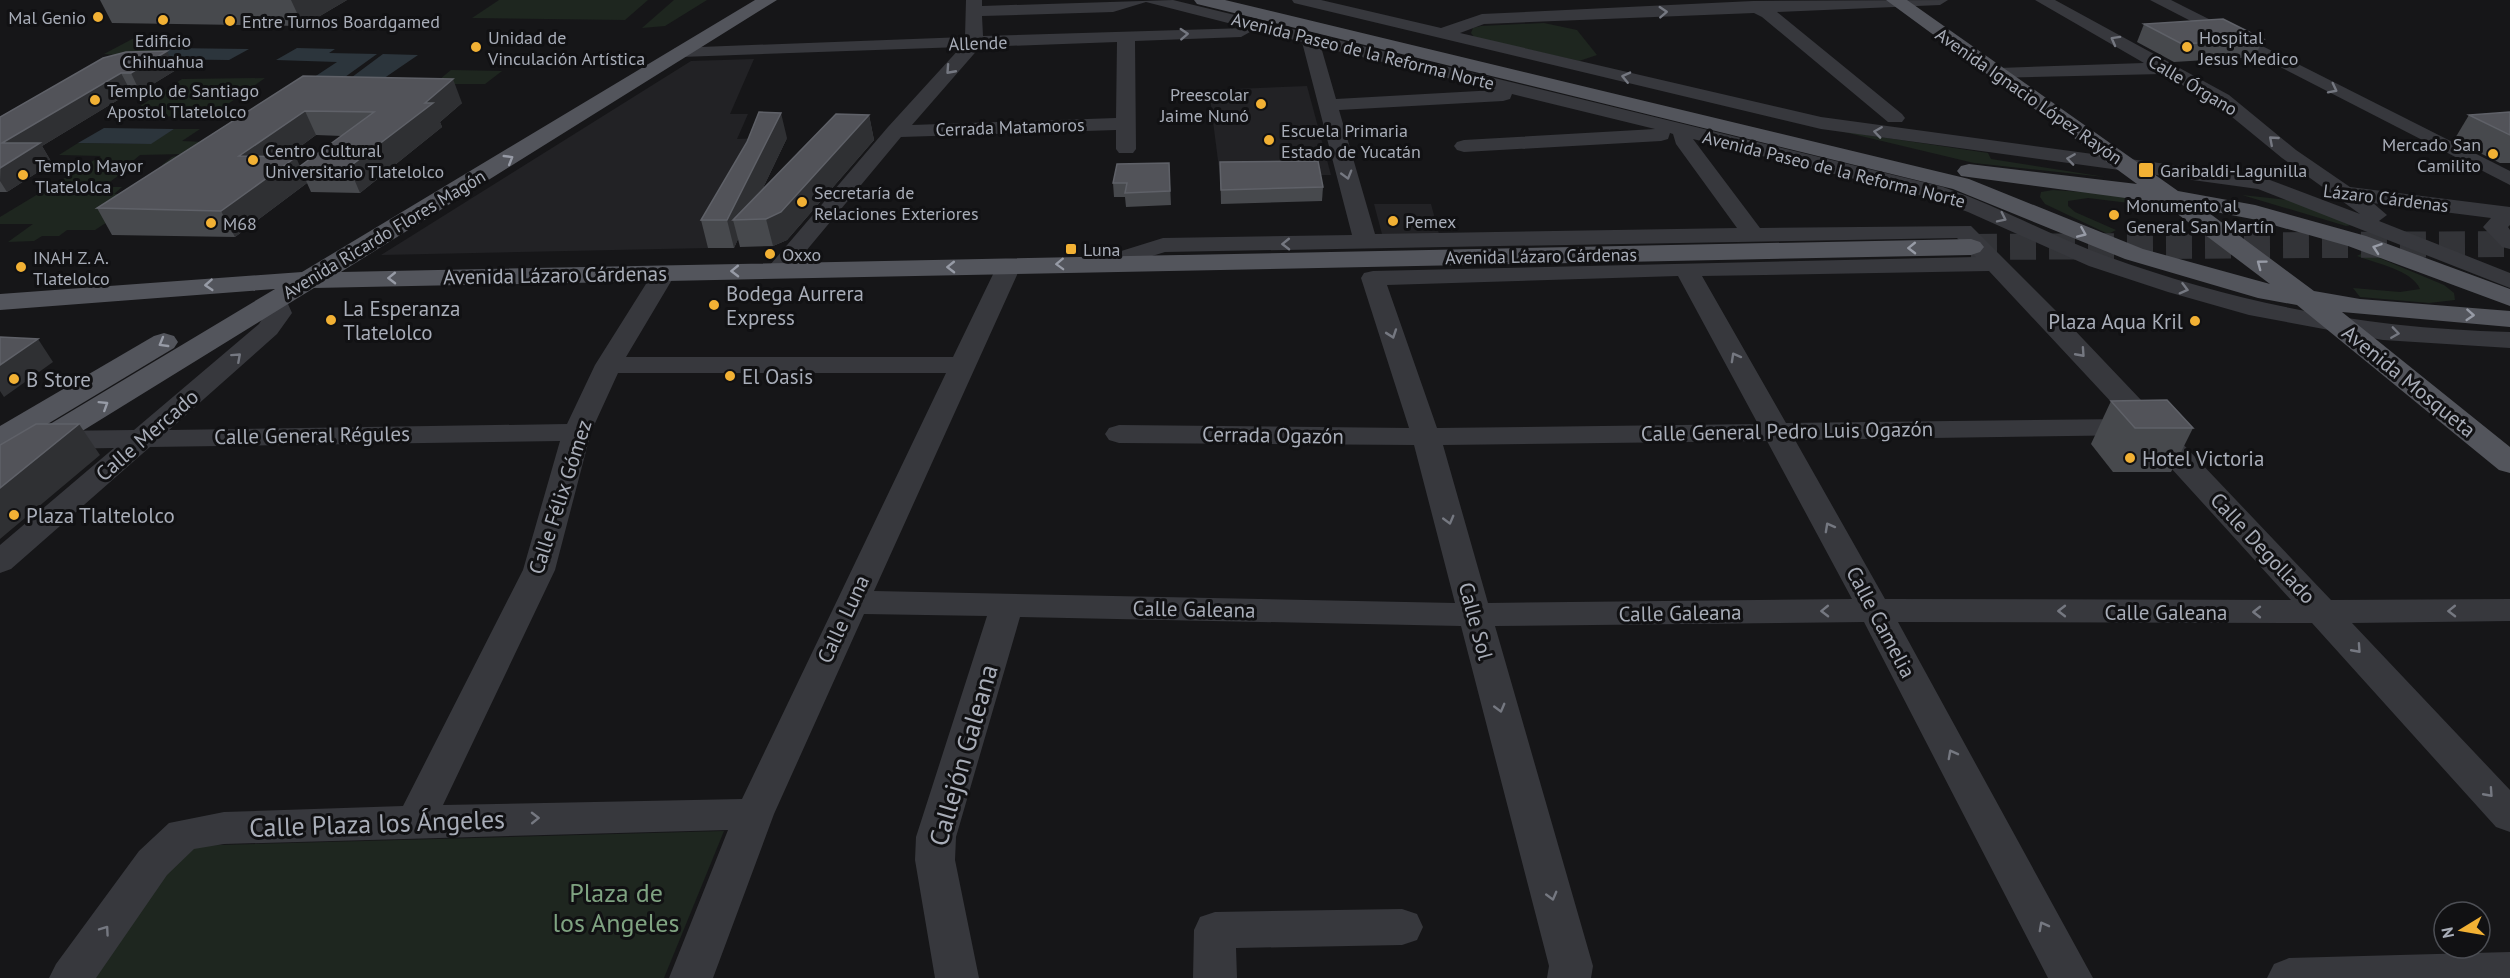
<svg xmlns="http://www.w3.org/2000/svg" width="2510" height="978" viewBox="0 0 2510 978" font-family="'PT Sans',sans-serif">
  <rect width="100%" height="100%" fill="#161618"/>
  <g fill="#222225">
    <path d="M754 59 730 114H748L737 139 765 138 754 168 708 248 381 255 691 61Z"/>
    <path d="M1307 86 1331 175 1220 176 1209 90Z"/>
    <path d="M1374 204H1431L1439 234H1382Z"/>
  </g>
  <g fill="#1e261f">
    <path d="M499 0H648L625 20 472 18Z"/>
    <path d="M674 0H707L665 26 642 28Z"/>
    <path d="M1544 23 1577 30 1597 55 1579 61 1474 37 1471 33 1473 28 1481 26Z"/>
    <path d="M136 37H183L151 58 104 54Z"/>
    <path d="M451 70 502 71 485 84H434Z"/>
    <path d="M265 78 211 116 123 117 182 79Z"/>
    <path d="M174 129H200L182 141 205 142 171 165H162L172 157 183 154 140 155 129 164H134L103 187H122L114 194H130L149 175 180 174 95 230H67L59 236H42L34 241 8 242 33 224H0V217L101 156 59 155 78 143 150 144Z"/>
    <path d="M1840 131 1988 153 1991 159 2105 177 1974 163Z"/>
    <path d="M2053 190 2125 195 2129 203 2088 198 2068 201V206L2075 212 2116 230 2108 234 2045 204 2040 197 2041 192Z"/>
    <path d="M2242 195 2305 202 2358 224 2346 226Z"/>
    <path d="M2365 252 2444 285 2454 293 2455 300 2429 303 2360 297 2353 288 2400 292 2420 289C2412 270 2375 263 2357 256Z"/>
    <path d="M724 831 664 978H94L185 846Z"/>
  </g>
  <g fill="#2c353c">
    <path d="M169 48 249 49 229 60 149 59Z"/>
    <path d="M297 48 335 49 329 53 377 54 313 100 228 134 337 62 276 60Z"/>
    <path d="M383 54 418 55 377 83H344Z"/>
    <path d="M104 128 174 129 151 144 78 143Z"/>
  </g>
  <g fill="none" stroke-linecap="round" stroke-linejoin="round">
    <path stroke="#333438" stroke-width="26" stroke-dasharray="26 13" stroke-linecap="butt" d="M1971 247 2510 244"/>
    <g fill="#37383d" fill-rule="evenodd">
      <path d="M966 0H982V6L1173 0 1943 187C1999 206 2050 236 2106 256 2242 305 2366 328 2510 332V348L2383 340 2249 315 2168 292 2089 266 1968 212 1927 197 1693 139 1760 228 1971 226 2065 320 2331 600 2510 599V621L2352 623 2510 790V832L2496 827 2312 623 1898 622 2093 978H2048L1864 622 1495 626 1593 966 1591 978H1547L1549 966 1461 626 1020 617 956 837 955 860 979 978H935L915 860 916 837 987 616 864 614 774 814 713 978H669L728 830 224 844 194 849 167 875 96 978H49L56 964 139 851 169 823 224 812 403 806 523 570 560 441 150 447 11 569 0 573V545L114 448 50 449 40 446 36 440 40 434 50 431 134 430 259 324 266 313 263 300 266 295 275 293 284 295 292 313 277 334 169 430 567 424 595 365 656 268 664 266 672 268 676 273 626 357H953L997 266 1001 261H1017L1021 266 874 591 1455 603 1414 445 1119 443 1109 440 1105 434 1109 428 1119 425 1409 428 1361 278 1364 273 1373 271 1976 257 1957 238 1165 252 1110 269 1102 267 1098 262 1102 257 1163 238 1352 235 1302 42 1146 2 1113 12 982 16 983 36 1247 28 1250 32 1241 37 1135 41 1136 149 1133 153H1119L1116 149V130L901 137 786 275H770L766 270 770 265 888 127 961 47 681 57 675 56 672 52 675 48 965 37ZM1117 42 1116 118 912 125 980 47ZM1321 47 1496 90 1336 99ZM1512 94 1655 129 1464 140 1457 142 1454 146 1457 150 1464 152 1661 141 1668 139 1670 133 1673 134 1676 144 1737 228 1375 234 1339 110 1503 101 1510 99ZM1989 271 2127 419 1786 423 1702 276ZM1678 276 1758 424 1437 428 1387 285ZM618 373H946L742 799 443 805 555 570 591 432ZM2141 435 2291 600 1885 599 1795 440ZM1767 441 1852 599 1488 603 1443 445Z"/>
      <path d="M1292 0H1321L1441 28 1482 14 1753 1 1948 0 1940 5 1777 12 1902 114 1905 118 1902 122H1888L1762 17 1754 13 1484 24 1460 33 1821 117 2262 177 2360 214 2282 158 2215 103 2162 74 1992 78 1990 74 1992 70 1999 68 2144 63 2035 0H2055L2229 95 2296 150 2350 187 2510 207V225L2508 227 2510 230V249L2502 247 2483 227 2491 218 2373 203 2387 215 2379 221 2510 273V288L2258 189 1821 129 1294 3Z"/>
      <path d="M2150 0H2171L2510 171V185Z"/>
      <path d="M1402 909 1417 914 1423 927 1417 940 1402 945 1236 948 1237 978H1193L1194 930 1200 917 1215 912Z"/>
      <path d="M2510 952V978H2267L2274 964 2289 958Z"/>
    </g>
    <g fill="#53555c" fill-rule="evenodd">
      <path d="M755 0H777L341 272 1971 239 1980 242 1984 247 1980 252 1971 255 314 288 11 475 0 478V454L275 289 0 310V294L302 272Z"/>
      <path d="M1194 0H1225L1969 179 2143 249 2270 284 2163 203 1961 176 1957 171 1961 166 1969 164 2137 184 1886 0H1907L2178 191 2255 205 2366 236 2510 289V306L2348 246 2252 219 2205 210 2314 291 2360 299 2510 311V327L2342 312 2510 447V473L2499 470 2297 305 2258 298 2125 259 1953 189 1197 4Z"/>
      <path d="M164 333 174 336 178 342 174 348 11 446 0 448V426L154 336Z"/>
    </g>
  </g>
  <g fill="#47494d" fill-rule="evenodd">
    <path d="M100 0H347L303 26 112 23Z"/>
    <path d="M2144 24 2263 39 2255 57 2174 62 2137 42Z"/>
    <path d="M103 58 176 70 140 92H131L42 146 52 163 7 192H0V117Z"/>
    <path d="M303 76 462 103 440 122 442 127 360 193 311 192 307 183 235 237 112 235 97 208ZM316 135 342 136 300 166 286 157Z"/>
    <path d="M2510 112V163H2500L2454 140 2469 115Z"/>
    <path d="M869 115 874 140 787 240 773 246 740 247 738 239 734 248H708L701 220 787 138 762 190Z"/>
    <path d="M1220 162 1323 187 1322 201 1221 204Z"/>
    <path d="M1169 163 1171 205 1126 207 1125 197H1114L1113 183Z"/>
    <path d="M2111 401 2193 428 2171 472H2113L2091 444Z"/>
  </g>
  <g fill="#2f3033">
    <path d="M291 0H347L303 26Z"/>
    <path d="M167 51 176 70 140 92 131 73Z"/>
    <path d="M121 73 131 92 42 146 52 163 7 192 0 181 2 143Z"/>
    <path d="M453 79 462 103 440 122 442 127 360 193 349 167Z"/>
    <path d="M305 111 316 135 252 181 239 156Z"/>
    <path d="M781 113 787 138 748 219 733 220 738 239 734 248 727 220Z"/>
    <path d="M869 115 874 140 787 240 773 246 766 219Z"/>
    <path d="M296 157 307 183 235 237 221 211Z"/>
    <path d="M38 339 53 362 4 397 0 391V365Z"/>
    <path d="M79 424 100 455 0 539V488Z"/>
  </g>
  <g fill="#525359" stroke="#5f6168" stroke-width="1.5">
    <path d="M2223 19 2263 39 2182 44 2144 24Z"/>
    <path d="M167 51 131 73H121L2 143H40L0 168V117L103 58 126 52Z"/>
    <path d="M303 76 453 79 425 103H433L349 167H299L374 112 305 111 239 156 296 157 221 211 97 208Z"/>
    <path d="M759 112 781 113 727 220H701L747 142Z"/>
    <path d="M2510 112V135L2469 115Z"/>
    <path d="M836 114 869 115 781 212 766 219 733 220Z"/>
    <path d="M1318 161 1323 187 1221 190 1220 162Z"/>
    <path d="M1169 163 1170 191 1125 193 1127 183H1113L1117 164Z"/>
    <path d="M0 337 38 339 0 365Z"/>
    <path d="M2167 400 2193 428H2135L2111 401Z"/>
    <path d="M36 424H79L0 488V445Z"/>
  </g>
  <defs><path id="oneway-chevron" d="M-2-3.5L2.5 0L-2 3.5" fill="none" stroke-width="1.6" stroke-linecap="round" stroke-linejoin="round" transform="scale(1.5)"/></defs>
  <g stroke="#757881">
    <use href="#oneway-chevron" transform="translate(1663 12) rotate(-3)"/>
    <use href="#oneway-chevron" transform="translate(1184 34) rotate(-3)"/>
    <use href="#oneway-chevron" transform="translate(2115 40) rotate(-151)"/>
    <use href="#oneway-chevron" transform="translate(950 70) rotate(132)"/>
    <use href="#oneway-chevron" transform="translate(1626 77) rotate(-167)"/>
    <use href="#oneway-chevron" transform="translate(2333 89) rotate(27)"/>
    <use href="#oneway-chevron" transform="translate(1878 132) rotate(-172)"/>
    <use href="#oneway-chevron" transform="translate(2273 140) rotate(-139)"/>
    <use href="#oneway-chevron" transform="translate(2071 159) rotate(-172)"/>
    <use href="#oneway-chevron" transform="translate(1347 175) rotate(74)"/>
    <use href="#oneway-chevron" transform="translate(2002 218) rotate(26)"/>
    <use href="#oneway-chevron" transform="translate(1286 244) rotate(179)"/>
    <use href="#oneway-chevron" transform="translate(2184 289) rotate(15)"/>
    <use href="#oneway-chevron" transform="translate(2395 333) rotate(8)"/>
    <use href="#oneway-chevron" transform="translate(1392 334) rotate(71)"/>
    <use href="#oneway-chevron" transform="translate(2081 353) rotate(48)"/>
    <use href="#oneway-chevron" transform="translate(237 357) rotate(-42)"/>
    <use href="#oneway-chevron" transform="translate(1735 357) rotate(-119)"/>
    <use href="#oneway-chevron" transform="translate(1449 520) rotate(75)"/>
    <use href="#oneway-chevron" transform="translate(1829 527) rotate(-119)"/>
    <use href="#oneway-chevron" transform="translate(1825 611) rotate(179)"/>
    <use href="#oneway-chevron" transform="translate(2062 611) rotate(-180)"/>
    <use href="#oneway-chevron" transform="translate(2452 611) rotate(179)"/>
    <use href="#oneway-chevron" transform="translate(2257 612) rotate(-180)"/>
    <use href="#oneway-chevron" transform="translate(2357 649) rotate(48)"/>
    <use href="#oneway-chevron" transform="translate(1500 708) rotate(75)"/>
    <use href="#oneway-chevron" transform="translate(1952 754) rotate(-118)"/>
    <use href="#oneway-chevron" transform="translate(2489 793) rotate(48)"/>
    <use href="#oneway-chevron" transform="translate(535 818) rotate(-1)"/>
    <use href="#oneway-chevron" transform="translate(1552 896) rotate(75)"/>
    <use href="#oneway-chevron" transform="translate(2043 926) rotate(-118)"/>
    <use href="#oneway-chevron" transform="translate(105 930) rotate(-55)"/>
  </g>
  <g stroke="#979ba6">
    <use href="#oneway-chevron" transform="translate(509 159) rotate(-31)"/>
    <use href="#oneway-chevron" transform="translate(2082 233) rotate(23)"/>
    <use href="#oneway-chevron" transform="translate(1912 248) rotate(179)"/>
    <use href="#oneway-chevron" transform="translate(2377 248) rotate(-161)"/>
    <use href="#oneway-chevron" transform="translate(1060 264) rotate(178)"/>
    <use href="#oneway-chevron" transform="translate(2261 264) rotate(-143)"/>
    <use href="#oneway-chevron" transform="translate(951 267) rotate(179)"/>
    <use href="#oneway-chevron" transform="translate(735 271) rotate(179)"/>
    <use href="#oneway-chevron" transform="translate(392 278) rotate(179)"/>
    <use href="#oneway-chevron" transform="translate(209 285) rotate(176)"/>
    <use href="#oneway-chevron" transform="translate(2470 315) rotate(4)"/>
    <use href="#oneway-chevron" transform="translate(163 343) rotate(150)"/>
    <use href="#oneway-chevron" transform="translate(104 405) rotate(-32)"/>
  </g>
  <g fill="#f2b134" stroke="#111113" stroke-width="2">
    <circle cx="98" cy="17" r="6"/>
    <circle cx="163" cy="20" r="6"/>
    <circle cx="230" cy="21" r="6"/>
    <circle cx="476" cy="47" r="6"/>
    <circle cx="2187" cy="47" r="6"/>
    <circle cx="95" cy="100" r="6"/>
    <circle cx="1261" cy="104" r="6"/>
    <circle cx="1269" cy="140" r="6"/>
    <circle cx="2493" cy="154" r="6"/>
    <circle cx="253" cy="160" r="6"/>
    <rect x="2138" y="162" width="16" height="16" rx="3"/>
    <circle cx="23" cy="175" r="6"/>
    <circle cx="802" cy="202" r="6"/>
    <circle cx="2114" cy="215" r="6"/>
    <circle cx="1393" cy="221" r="6"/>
    <circle cx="211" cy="223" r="6"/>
    <rect x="1065" y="243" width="12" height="12" rx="3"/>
    <circle cx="770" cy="254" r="6"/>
    <circle cx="21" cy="267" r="6"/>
    <circle cx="714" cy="305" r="6"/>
    <circle cx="331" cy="320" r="6"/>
    <circle cx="2195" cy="321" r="6"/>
    <circle cx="730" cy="376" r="6"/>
    <circle cx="14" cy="379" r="6"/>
    <circle cx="2130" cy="458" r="6"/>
    <circle cx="14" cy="515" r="6"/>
  </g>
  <g text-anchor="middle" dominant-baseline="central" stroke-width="6" stroke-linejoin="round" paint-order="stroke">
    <g font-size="18" fill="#a8adb8" stroke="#111113" text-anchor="start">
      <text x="86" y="17" text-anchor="end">Mal Genio</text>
      <text x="242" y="21">Entre Turnos Boardgamed</text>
      <text x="488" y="37">Unidad de<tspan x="488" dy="21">Vinculación Artística</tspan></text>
      <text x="2199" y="37">Hospital<tspan x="2199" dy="21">Jesus Medico</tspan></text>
      <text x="163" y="40" text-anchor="middle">Edificio<tspan x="163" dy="21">Chihuahua</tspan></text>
      <text x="107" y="90">Templo de Santiago<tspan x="107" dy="21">Apostol Tlatelolco</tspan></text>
      <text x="1249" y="94" text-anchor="end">Preescolar<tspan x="1249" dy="21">Jaime Nunó</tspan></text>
      <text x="1281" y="130">Escuela Primaria<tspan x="1281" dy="21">Estado de Yucatán</tspan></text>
      <text x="2481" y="144" text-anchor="end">Mercado San<tspan x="2481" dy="21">Camilito</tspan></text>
      <text x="265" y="150">Centro Cultural<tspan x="265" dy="21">Universitario Tlatelolco</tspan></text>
      <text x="35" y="165">Templo Mayor<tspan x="35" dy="21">Tlatelolca</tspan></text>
      <text x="2160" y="170">Garibaldi-Lagunilla</text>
      <text x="814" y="192">Secretaría de<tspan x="814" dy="21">Relaciones Exteriores</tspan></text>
      <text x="2126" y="205">Monumento al<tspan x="2126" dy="21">General San Martín</tspan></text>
      <text x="1405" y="221">Pemex</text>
      <text x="223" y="223">M68</text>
      <text x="1083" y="249">Luna</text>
      <text x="782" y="254">Oxxo</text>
      <text x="33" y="257">INAH Z. A.<tspan x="33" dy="21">Tlatelolco</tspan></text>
    </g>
    <g font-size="18" fill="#a8adb8" stroke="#111113">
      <text transform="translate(978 43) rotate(-2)">Allende</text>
      <text transform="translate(1363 51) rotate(14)">Avenida Paseo de la Reforma Norte</text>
      <text transform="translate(2193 85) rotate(31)">Calle Órgano</text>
      <text transform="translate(2029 96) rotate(35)">Avenida Ignacio López Rayón</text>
      <text transform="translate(1010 127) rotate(-2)">Cerrada Matamoros</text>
      <text transform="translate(1834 169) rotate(14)">Avenida Paseo de la Reforma Norte</text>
      <text transform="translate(2386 198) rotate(7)">Lázaro Cárdenas</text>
      <text transform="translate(384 234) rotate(-31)">Avenida Ricardo Flores Magón</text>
      <text transform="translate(1541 256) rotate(-1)">Avenida Lázaro Cárdenas</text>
    </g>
    <g font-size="21" fill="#a8adb8" stroke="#111113">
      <text transform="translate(555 275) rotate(-1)">Avenida Lázaro Cárdenas</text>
      <text transform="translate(2409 381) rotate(39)">Avenida Mosqueta</text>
      <text transform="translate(1787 431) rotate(-1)">Calle General Pedro Luis Ogazón</text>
      <text transform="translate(147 435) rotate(-41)">Calle Mercado</text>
      <text transform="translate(312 435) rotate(-1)">Calle General Régules</text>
      <text transform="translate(1273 435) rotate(1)">Cerrada Ogazón</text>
      <text transform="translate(560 497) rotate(-72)">Calle Félix Gómez</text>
      <text transform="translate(2263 548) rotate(47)">Calle Degollado</text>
      <text transform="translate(1194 609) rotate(1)">Calle Galeana</text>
      <text x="2166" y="612">Calle Galeana</text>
      <text transform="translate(1680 613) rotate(-1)">Calle Galeana</text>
      <text transform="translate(843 619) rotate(-65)">Calle Luna</text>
      <text transform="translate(1476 621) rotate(75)">Calle Sol</text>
      <text transform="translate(1881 622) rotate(62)">Calle Camelia</text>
    </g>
    <g font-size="21" fill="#a8adb8" stroke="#111113" text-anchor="start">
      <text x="726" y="293">Bodega Aurrera<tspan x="726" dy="24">Express</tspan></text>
      <text x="343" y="308">La Esperanza<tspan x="343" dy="24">Tlatelolco</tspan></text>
      <text x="2183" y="321" text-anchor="end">Plaza Aqua Kril</text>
      <text x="742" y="376">El Oasis</text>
      <text x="26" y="379">B Store</text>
      <text x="2142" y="458">Hotel Victoria</text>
      <text x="26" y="515">Plaza Tlaltelolco</text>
    </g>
    <g font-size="26" fill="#a8adb8" stroke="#111113">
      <text transform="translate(963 755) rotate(-74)">Callejón Galeana</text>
      <text transform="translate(377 823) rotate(-2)">Calle Plaza los Ángeles</text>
    </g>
    <g font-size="26" fill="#7fa381" stroke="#111113">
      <text x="616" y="892">Plaza de<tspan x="616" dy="30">los Angeles</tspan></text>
    </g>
  </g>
  <g transform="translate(2462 930) rotate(259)"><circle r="28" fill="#111113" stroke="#4d4f55" stroke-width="1.5"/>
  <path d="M0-4.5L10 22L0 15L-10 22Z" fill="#f2b134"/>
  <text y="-9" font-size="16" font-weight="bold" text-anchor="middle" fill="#a8adb8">N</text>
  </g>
</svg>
